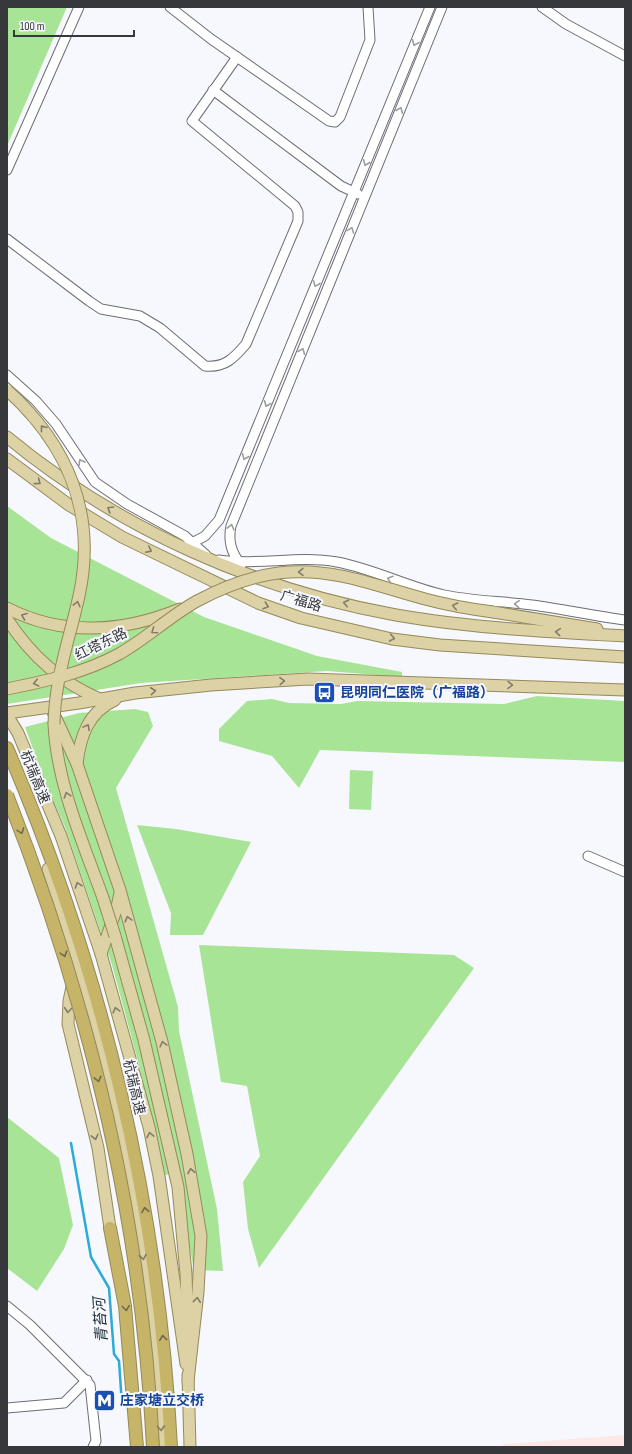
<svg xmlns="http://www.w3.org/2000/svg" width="632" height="1454" viewBox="0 0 632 1454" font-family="'Sofia Sans Condensed','Noto Sans SC',sans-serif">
  <rect width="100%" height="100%" fill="#f6f8fe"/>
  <path fill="#fee8e7" d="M625 1435V1447H503V1444Z"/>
  <g fill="#a8e496">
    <path d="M7 7H67L7 146Z"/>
    <path d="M7 506 51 538 204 617 317 656 402 672V677L327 671 141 683 7 704Z"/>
    <path d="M537 696 625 701V762L320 750 299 788 272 756 219 741V729L247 701 272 699 289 703 341 704 357 701 504 704Z"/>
    <path d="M135 709 148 712 153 726 116 788 178 1007 179 1031 217 1209 223 1271 194 1270 176 1173 165 1175 139 1065 112 965 65 827 45 782 25 727 79 713Z"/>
    <path d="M350 770 373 771 371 810 349 809Z"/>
    <path d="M137 825 176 829 251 842 203 935H170L171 913Z"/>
    <path d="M199 945 454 955 474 968 259 1268 248 1229 243 1182 260 1156 247 1086 221 1082Z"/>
    <path d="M7 1117 59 1158 73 1225 64 1249 37 1291 7 1268Z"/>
  </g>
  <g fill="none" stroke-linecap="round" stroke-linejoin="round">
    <path stroke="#2caad8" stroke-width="2.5" d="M71 1143 91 1257 109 1288 114 1354 119 1361 122 1405"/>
    <defs>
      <g id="minor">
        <path d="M170 7 211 39 329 121 335 122 340 117 370 40 368 7"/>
        <path d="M542 7 566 24 625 56"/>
        <path d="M213 90 341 186 358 194"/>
        <path d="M7 170 79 7"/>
        <path d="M7 239 89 301 101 309 140 316 160 328 205 366C225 368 234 358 246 344L298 221V212L295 206 192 121 237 57"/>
        <path d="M7 375 36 401 56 424 95 482 127 504 185 536 206 555"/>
        <path d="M188 545 205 536 219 520 430 7"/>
        <path d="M219 560C258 566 297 555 337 562 374 569 408 587 444 595 473 601 503 601 532 605 563 609 594 616 625 620"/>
        <path d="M241 565C231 552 228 541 231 526L442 7"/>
        <path d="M588 856 625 872"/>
        <path d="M7 1306 30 1325 90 1385 96 1441 93 1447"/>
        <path d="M7 1408 64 1403 87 1380"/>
      </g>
      <g id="major">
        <path d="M7 437C117 528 256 590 396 615 471 628 549 632 625 636"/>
        <path d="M7 459 69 505 122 537 258 603 301 618 392 639 440 645 625 657"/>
        <path d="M7 608C63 637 124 632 180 609"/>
        <path d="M493 612 597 629"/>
        <path d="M7 619C30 654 61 683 100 699"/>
        <path d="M53 712 77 764 120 890 162 1042 187 1154 201 1236 198 1292 188 1381"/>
        <path d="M7 713 79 703 135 693 211 685 308 679 625 690"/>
        <path d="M7 715 18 733 61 836 101 954 149 1127 159 1176 186 1364"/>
        <path d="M54 724C57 785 83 842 103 898"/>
        <path d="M77 764C80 737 88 712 115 700"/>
        <path d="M48 869C75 948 99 1027 117 1109 142 1220 155 1334 162 1447"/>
        <path d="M115 936 144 1040 178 1187 186 1274 188 1333"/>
        <path d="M101 954 117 907 120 893"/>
        <path d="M73 982 69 1001 68 1024 98 1148 110 1228"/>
        <path d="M188 1375 190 1447"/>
      </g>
      <g id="highway">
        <path d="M7 748C102 969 159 1207 171 1447"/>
        <path d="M110 1228 125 1306 137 1447"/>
      </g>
    </defs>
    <use href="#minor" stroke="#6c6e75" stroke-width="11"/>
    <use href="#major" stroke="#948959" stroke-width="13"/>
    <use href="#highway" stroke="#948959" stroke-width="14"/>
    <use href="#minor" stroke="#fff" stroke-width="9"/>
    <use href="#major" stroke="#ddd2a5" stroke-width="11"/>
    <use href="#highway" stroke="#c6b469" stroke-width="12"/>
    <defs>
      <g id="major-bridge">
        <path d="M7 390C68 445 97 514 79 596 69 641 55 677 54 724"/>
        <path d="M7 689C46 681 84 673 119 654 147 638 170 616 197 601 225 586 257 574 289 572 338 569 379 587 425 599 447 605 470 609 493 612"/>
        <path d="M103 898 115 936"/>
      </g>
      <path id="highway-bridge" d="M7 795C89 1003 142 1223 153 1447"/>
    </defs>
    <use href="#major-bridge" stroke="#948959" stroke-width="13" stroke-linecap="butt"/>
    <use href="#highway-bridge" stroke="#948959" stroke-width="14" stroke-linecap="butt"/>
    <use href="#major-bridge" stroke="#ddd2a5" stroke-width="11"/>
    <use href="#highway-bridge" stroke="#c6b469" stroke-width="12"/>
  </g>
  <defs><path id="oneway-chevron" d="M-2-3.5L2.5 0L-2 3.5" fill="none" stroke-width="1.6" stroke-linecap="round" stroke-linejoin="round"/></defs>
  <g stroke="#9b9c9d">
    <use href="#oneway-chevron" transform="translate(415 43) rotate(112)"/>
    <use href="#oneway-chevron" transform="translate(400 110) rotate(-68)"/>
    <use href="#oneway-chevron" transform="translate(366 163) rotate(113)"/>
    <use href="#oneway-chevron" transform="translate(351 230) rotate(-69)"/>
    <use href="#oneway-chevron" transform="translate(316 284) rotate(112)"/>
    <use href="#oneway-chevron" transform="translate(302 351) rotate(-68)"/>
    <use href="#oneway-chevron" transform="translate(267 404) rotate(113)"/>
    <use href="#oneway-chevron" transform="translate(245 457) rotate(113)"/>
    <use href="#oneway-chevron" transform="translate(81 462) rotate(-121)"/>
    <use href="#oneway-chevron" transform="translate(231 527) rotate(-76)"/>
    <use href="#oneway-chevron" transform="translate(390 579) rotate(-161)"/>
    <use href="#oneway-chevron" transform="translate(517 604) rotate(-176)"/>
  </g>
  <g stroke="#827d6b">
    <use href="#oneway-chevron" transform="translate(43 428) rotate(-128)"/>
    <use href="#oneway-chevron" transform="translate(38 482) rotate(37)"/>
    <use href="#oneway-chevron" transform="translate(110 509) rotate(-149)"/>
    <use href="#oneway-chevron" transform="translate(149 550) rotate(27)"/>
    <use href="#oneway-chevron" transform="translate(301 572) rotate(179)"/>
    <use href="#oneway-chevron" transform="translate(346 603) rotate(-167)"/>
    <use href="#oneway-chevron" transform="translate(77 604) rotate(-76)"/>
    <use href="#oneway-chevron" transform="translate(266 606) rotate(19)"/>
    <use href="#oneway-chevron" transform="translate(455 606) rotate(-169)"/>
    <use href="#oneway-chevron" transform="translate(24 616) rotate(-159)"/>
    <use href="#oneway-chevron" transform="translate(154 631) rotate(145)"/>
    <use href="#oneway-chevron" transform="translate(558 632) rotate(-175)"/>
    <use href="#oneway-chevron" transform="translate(392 638) rotate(10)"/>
    <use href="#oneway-chevron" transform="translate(282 681) rotate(-3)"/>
    <use href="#oneway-chevron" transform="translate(36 683) rotate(168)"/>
    <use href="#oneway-chevron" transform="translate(510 685) rotate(1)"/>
    <use href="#oneway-chevron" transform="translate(153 691) rotate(-6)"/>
    <use href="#oneway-chevron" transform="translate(87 727) rotate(-62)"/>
    <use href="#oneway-chevron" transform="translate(67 795) rotate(-107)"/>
    <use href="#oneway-chevron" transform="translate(78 885) rotate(-109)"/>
    <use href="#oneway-chevron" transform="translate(128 919) rotate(-105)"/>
    <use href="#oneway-chevron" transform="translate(68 1010) rotate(95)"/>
    <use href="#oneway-chevron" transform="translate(116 1010) rotate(-105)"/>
    <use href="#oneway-chevron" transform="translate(163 1044) rotate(-104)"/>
    <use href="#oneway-chevron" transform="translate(150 1135) rotate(-102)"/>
    <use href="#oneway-chevron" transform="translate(95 1137) rotate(76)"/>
    <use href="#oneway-chevron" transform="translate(191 1171) rotate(-100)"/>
    <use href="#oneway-chevron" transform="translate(143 1257) rotate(80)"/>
    <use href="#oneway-chevron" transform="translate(197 1300) rotate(-84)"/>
    <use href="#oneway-chevron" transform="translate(161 1428) rotate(86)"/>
  </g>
  <g stroke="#706a4d">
    <use href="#oneway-chevron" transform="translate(21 831) rotate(70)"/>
    <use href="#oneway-chevron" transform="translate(64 954) rotate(73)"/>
    <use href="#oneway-chevron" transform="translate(98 1079) rotate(76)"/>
    <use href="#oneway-chevron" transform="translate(145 1210) rotate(-100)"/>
    <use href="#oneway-chevron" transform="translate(126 1308) rotate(83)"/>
    <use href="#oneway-chevron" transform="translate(163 1338) rotate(-96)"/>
  </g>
  <defs>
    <symbol id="bus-square" viewBox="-11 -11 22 22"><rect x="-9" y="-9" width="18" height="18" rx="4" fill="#1a4fb4" stroke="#f6f8fe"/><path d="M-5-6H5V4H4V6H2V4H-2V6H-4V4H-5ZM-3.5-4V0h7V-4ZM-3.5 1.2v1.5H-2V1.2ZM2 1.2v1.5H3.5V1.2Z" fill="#fff"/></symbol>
    <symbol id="metro-square" viewBox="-11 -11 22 22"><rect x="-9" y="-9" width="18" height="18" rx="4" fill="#1a4fb4" stroke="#f6f8fe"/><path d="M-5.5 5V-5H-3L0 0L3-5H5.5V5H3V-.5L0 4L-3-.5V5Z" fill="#fff"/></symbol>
  </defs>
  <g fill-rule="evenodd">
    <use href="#bus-square" x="312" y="680" width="25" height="25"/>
    <use href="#metro-square" x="92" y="1388" width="25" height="25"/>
  </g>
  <g text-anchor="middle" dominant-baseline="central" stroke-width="4" stroke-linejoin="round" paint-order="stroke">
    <g font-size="14" fill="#37383b" stroke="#f6f8fe">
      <text transform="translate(301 601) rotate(17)">广福路</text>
      <text transform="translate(101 644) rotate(-26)">红塔东路</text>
      <text transform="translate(35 777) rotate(68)">杭瑞高速</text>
      <text transform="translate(134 1087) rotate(77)">杭瑞高速</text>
    </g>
    <g font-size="14" font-weight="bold" fill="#164399" stroke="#f6f8fe" text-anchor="start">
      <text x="340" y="692">昆明同仁医院（广福路）</text>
      <text x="120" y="1400">庄家塘立交桥</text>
    </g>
    <g font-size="15" font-style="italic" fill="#182c35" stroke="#f6f8fe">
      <text transform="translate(101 1320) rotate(-94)">青苔河</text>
    </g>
  </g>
  <rect width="632" height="1454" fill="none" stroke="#37383b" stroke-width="16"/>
  <path d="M14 30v6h120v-6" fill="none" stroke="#37383b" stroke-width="2"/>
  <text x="20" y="30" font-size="12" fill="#37383b" stroke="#f6f8fe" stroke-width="3" paint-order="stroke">100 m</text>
</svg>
